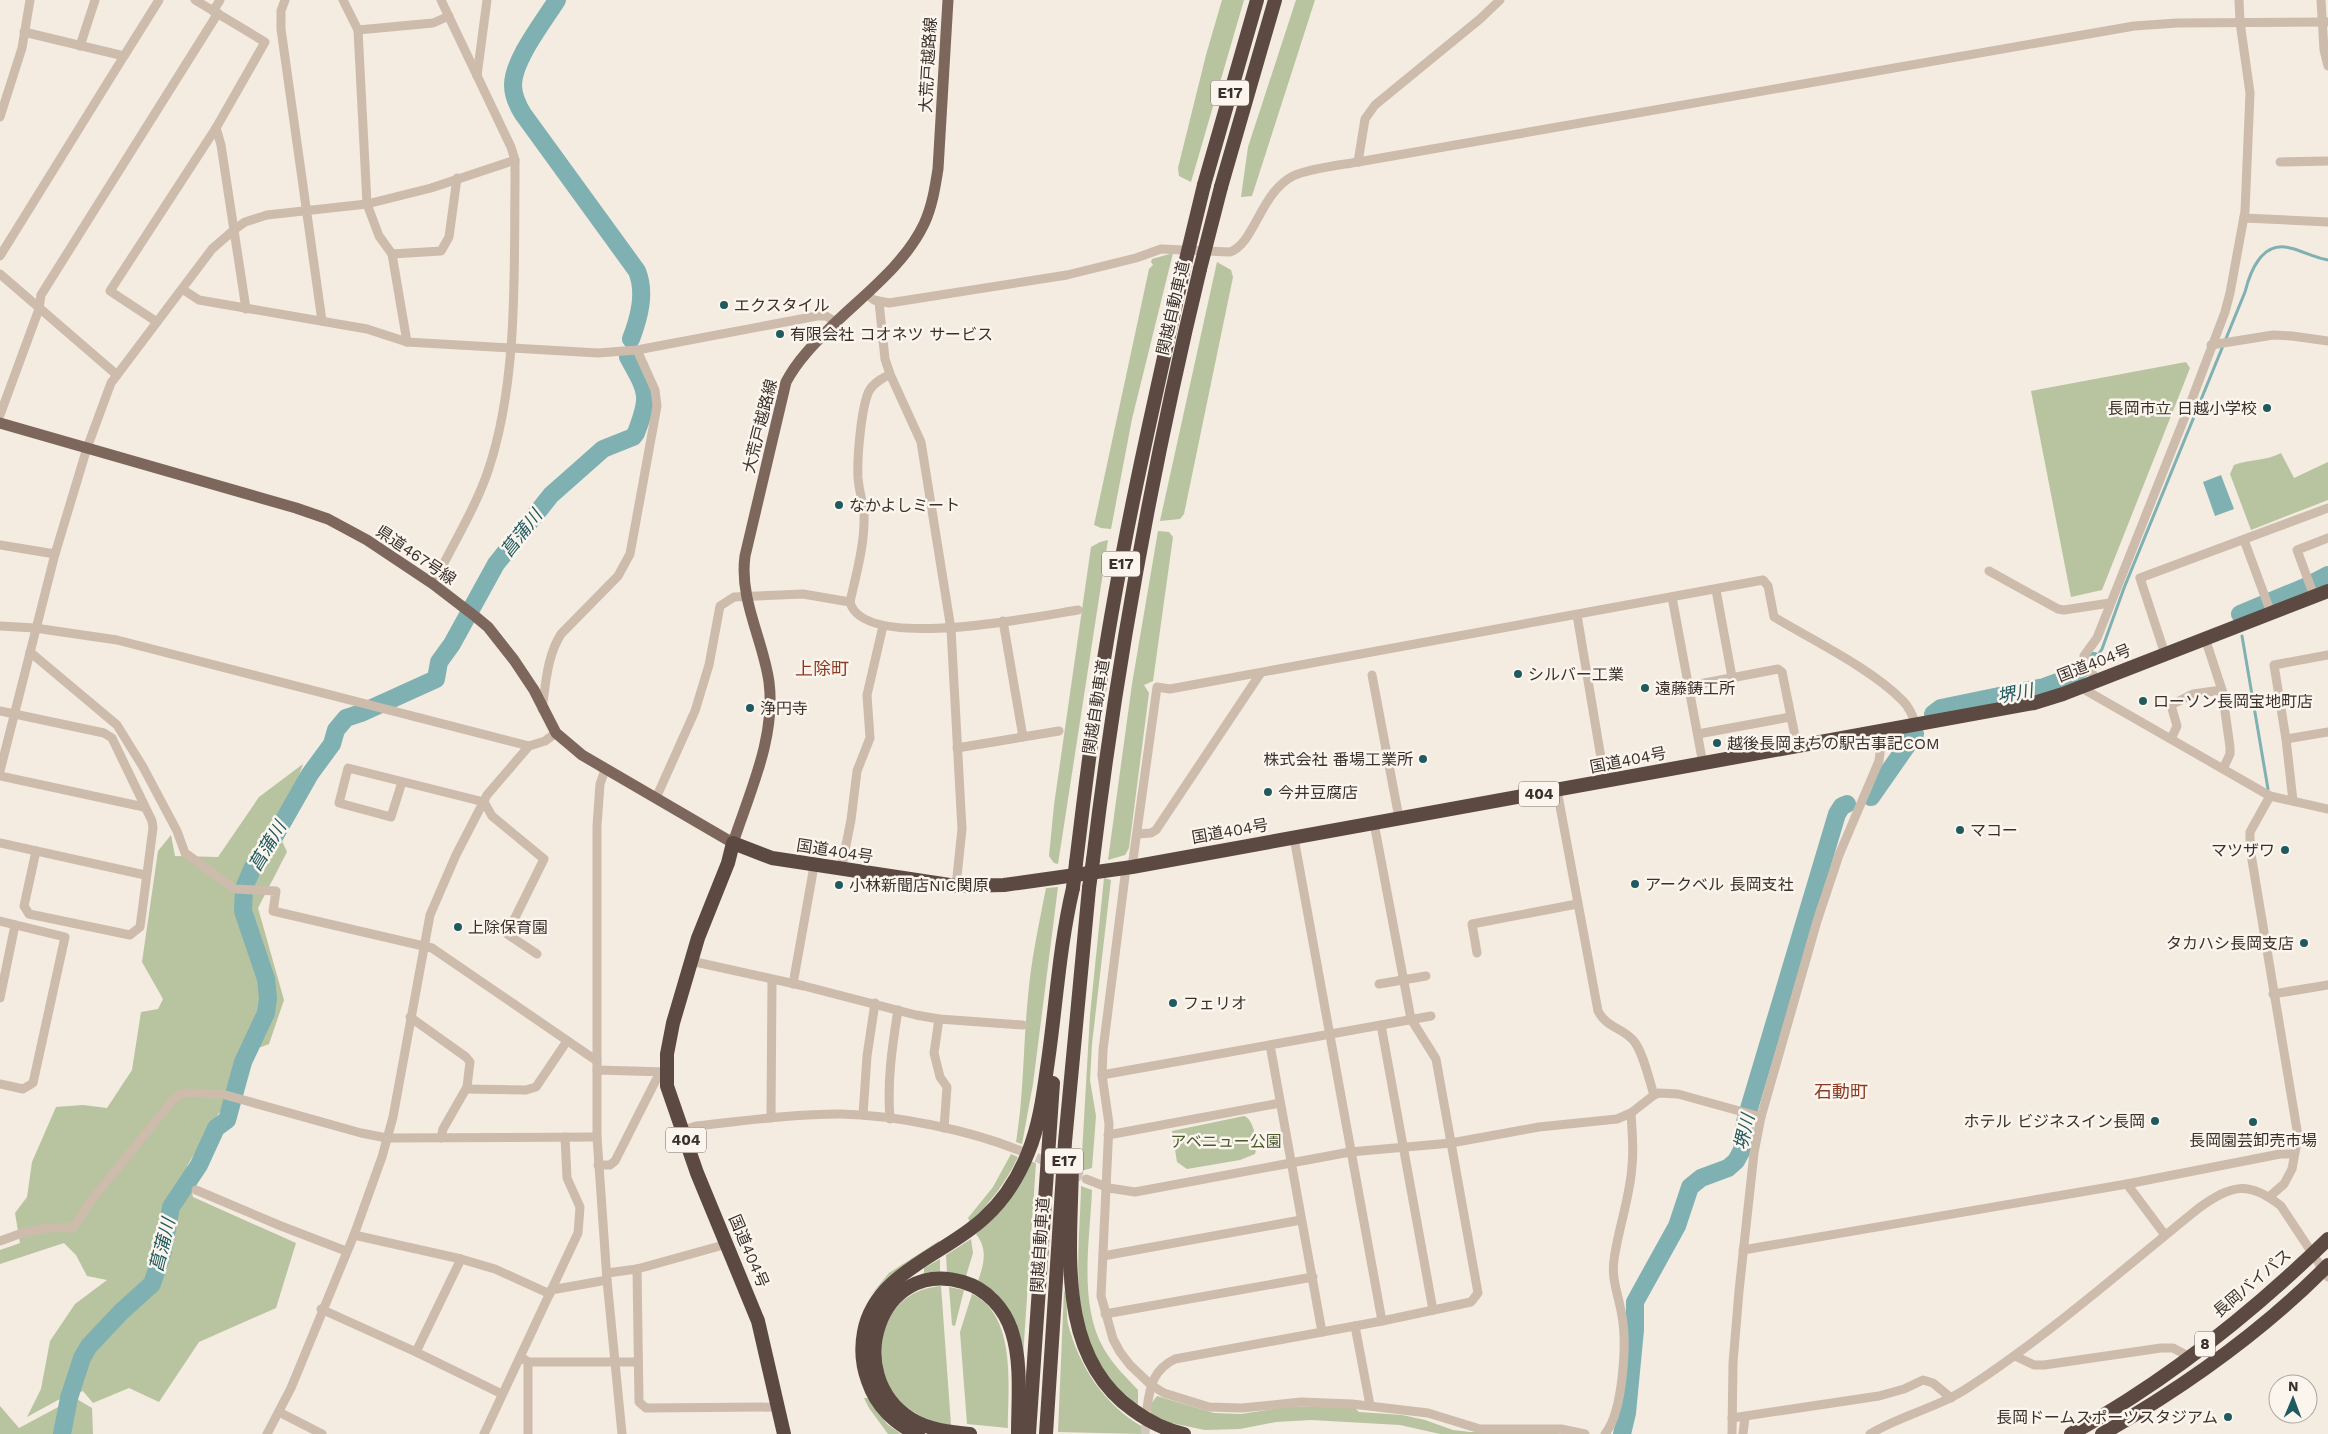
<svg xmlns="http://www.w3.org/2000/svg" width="2328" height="1434" viewBox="0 0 2328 1434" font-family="'Work Sans','Noto Sans JP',sans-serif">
  <rect width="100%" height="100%" fill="#f4ebe1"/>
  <g fill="#b8c4a0">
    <path d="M1222 0H1244L1191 182 1179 176 1178 168 1206 55Z"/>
    <path d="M1296 0H1315L1252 196 1241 197 1248 147Z"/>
    <path d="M1173 253 1132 419 1111 529 1101 528 1094 525 1149 269 1153 265 1151 262 1152 259Z"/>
    <path d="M1217 262 1231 270 1233 277 1184 514 1180 519 1160 521Z"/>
    <path d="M2186 362 2190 368 2102 590 2071 597 2031 391Z"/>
    <path d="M2281 453 2294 478 2328 462V500L2251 530 2230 474 2234 465C2250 459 2266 461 2281 453Z"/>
    <path d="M1158 531 1169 532 1173 537 1153 681 1144 685 1149 693 1129 848 1125 855 1108 860 1132 684Z"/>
    <path d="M1108 540 1058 864 1054 863 1049 856 1054 805 1091 547 1100 542Z"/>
    <path d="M303 764 297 781 282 841 287 852 258 908 284 1000 269 1044 237 1056 222 1108 187 1166 193 1197 296 1243 276 1308 199 1342 159 1402 129 1388 93 1403 83 1391 58 1400 27 1417 41 1389 50 1341 75 1304 107 1280 87 1276 76 1255 64 1243 0 1264V1250L20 1243 15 1213 27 1197 32 1162 56 1107 83 1105 107 1108 132 1070 141 1012 158 1009 163 999 142 962 158 851 171 835 175 856 218 857 259 797Z"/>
    <path d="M1104 878 1111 880 1092 1044 1090 1080 1096 1116 1092 1168 1081 1171 1090 1015Z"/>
    <path d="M1058 887 1033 1084 1022 1144 1016 1142C1024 1094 1023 1046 1028 997 1031 960 1039 924 1046 888Z"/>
    <path d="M1244 1116C1254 1119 1258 1144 1255 1154L1240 1160 1187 1169 1177 1162 1172 1131Z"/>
    <path d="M1011 1154 1018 1157C1006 1182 991 1202 970 1222L968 1218 993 1187Z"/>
    <path d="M1030 1161 1036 1163 1023 1357 1003 1302 996 1293 978 1281C984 1264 988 1249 976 1234L1001 1210Z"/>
    <path d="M1081 1186 1092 1190C1090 1240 1078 1304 1104 1349 1113 1365 1126 1377 1138 1390V1406C1126 1395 1113 1385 1103 1371 1068 1322 1080 1244 1081 1186Z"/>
    <path d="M971 1239 973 1253 966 1276 947 1272 946 1255Z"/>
    <path d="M939 1241V1243L890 1275 870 1296 889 1273Z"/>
    <path d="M940 1259V1272L924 1274V1268Z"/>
    <path d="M941 1286 951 1425C908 1420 871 1384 881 1337 882 1331 887 1325 889 1319 900 1298 918 1288 941 1286Z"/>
    <path d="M949 1287 964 1290 955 1326 952 1325Z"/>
    <path d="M1064 1290C1068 1297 1066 1314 1068 1324 1079 1366 1104 1405 1143 1427L1142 1434 1058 1432Z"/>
    <path d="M972 1294C1017 1315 1008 1388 1008 1428L967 1424 960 1332Z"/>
    <path d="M1157 1396 1214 1413 1241 1414 1286 1407 1353 1406 1359 1412 1402 1415 1425 1420 1453 1430 1470 1432H1540L1572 1434H1440L1400 1425 1311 1420 1276 1422 1240 1429 1205 1430 1171 1423 1150 1414 1151 1404Z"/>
    <path d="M75 1398 92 1408 93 1434H0V1406L19 1428Z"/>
    <path d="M864 1398H869L887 1424 901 1434H888L869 1408Z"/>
  </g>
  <path fill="#7fb0b2" d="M2221 475 2234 509 2215 516 2203 482Z"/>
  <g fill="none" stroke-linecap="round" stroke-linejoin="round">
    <g stroke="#7fb0b2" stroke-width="3">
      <path d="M2240 614V617"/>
      <path d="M2242 636 2268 789"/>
      <path d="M2094 661 2102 649 2124 588 2245 292C2250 272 2262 240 2290 248 2303 251 2315 258 2328 260"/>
    </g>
    <g stroke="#7fb0b2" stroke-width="18">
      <path d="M557 0C544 21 513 60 513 85 513 95 518 106 523 114L637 271C646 293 639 318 631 339"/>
      <path d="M2240 614 2305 587 2328 575"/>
      <path d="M1933 714 1941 708 2044 687 2066 679 2094 661"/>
      <path d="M1871 797 1915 734"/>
      <path d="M62 1434 69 1398 82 1358 89 1346 121 1312 152 1284 163 1251 171 1207 199 1165 216 1128 227 1120 243 1062 266 1013 268 998 266 979 243 911 244 888 253 867 273 839 310 774 332 744 336 730 346 718 361 713 436 679 439 662 452 644 496 564 551 495 603 449 633 437 636 433C651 394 647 392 628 357"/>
      <path d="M1622 1434 1627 1413 1635 1330V1302L1677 1226 1690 1187 1701 1178 1728 1168 1736 1161 1742 1150 1745 1122 1837 814 1842 806 1847 804"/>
    </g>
    <g stroke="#cfc6bd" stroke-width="9" stroke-dasharray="9 4.5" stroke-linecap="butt">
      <path d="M1024 1152 1086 1179"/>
      <path d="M1145 1434 1147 1415"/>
    </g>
    <g stroke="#cdbbac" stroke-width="9">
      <path d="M285 0 281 11V29L322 321"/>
      <path d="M343 0 358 30 367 204 379 236 392 254 407 342"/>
      <path d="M2321 0 2324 50 2328 66"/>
      <path d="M213 11 220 0"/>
      <path d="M358 30 433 23 449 16"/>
      <path d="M24 32 124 56 159 0"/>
      <path d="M80 46 95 0"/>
      <path d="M477 76 487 0"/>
      <path d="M0 117 22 48 30 0"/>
      <path d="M216 128 221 145 246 309"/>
      <path d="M1358 162 1365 119 1375 105 1480 19 1500 0"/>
      <path d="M2280 162 2328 161"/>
      <path d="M2244 218 2328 222"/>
      <path d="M392 254 441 251 449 237 457 178"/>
      <path d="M0 256 124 56"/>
      <path d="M0 274 117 375"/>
      <path d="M182 289 199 300 367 329 407 342 598 353 637 350 817 316H826L836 322"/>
      <path d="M866 294 874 300 889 303 1067 275 1136 258 1161 249 1230 252C1255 243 1260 193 1293 176 1307 169 1341 165 1358 162L2134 26 2177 23 2328 22"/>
      <path d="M879 302 885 359 890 374 921 442 951 629 962 829 956 886"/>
      <path d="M157 322 110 291 216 128 265 42 195 0"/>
      <path d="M2211 345 2273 335 2292 336 2328 341"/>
      <path d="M0 415 39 309 41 295 218 13"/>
      <path d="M2244 540 2271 613"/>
      <path d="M0 545 55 554"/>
      <path d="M1989 571 2058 609 2064 610 2110 603"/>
      <path d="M433 584C451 548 475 509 488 471 518 383 514 274 515 181V160L511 147 441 0"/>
      <path d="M1716 590 1732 677"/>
      <path d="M2314 596 2297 550 2328 538"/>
      <path d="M1672 597 1703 764"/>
      <path d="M850 602C856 575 865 544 864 515 863 503 859 490 858 478 857 458 861 408 869 391 874 382 882 379 890 374"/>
      <path d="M1577 615 1600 752 1607 780"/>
      <path d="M1003 621 1023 737"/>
      <path d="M0 626 35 628 117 640 529 746 545 741 556 733"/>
      <path d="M2205 638 2222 690 2230 747V754L2223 769"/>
      <path d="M30 652 117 725 143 767 177 831 185 853 235 889 276 891 273 911 432 948 597 1061"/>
      <path d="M2165 654 2140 578 2328 508"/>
      <path d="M1372 675 1399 818"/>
      <path d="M2096 681 2084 656 2097 638 2192 399 2225 312 2230 293 2245 211 2250 93 2240 22 2239 0"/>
      <path d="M1689 686 1778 669 1782 672 1797 746"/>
      <path d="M2080 687 2270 796 2328 809"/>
      <path d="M542 709C546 683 547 656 561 634L618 576 630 554 657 406 655 390 637 350"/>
      <path d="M0 711 104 733 112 738 152 821 153 828 140 927 130 935 29 914 24 906 36 851"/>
      <path d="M1698 734 1790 717"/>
      <path d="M2171 739 2177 726 2171 705 2193 694 2222 690"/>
      <path d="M2286 739 2328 732"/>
      <path d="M957 748 1059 731"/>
      <path d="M605 770 600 784 597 826V1137L607 1280 622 1434"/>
      <path d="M0 771 55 554 87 448 111 383 212 249 235 229 245 222 267 215 367 204 431 188 515 160"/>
      <path d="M0 776 144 807"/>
      <path d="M402 782 391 817 339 803 348 768 484 802 492 816 544 859 507 934 537 954"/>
      <path d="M1557 790 1598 1011C1607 1028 1621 1027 1633 1040 1643 1051 1649 1080 1654 1095"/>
      <path d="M656 798 695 711 709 665 720 606 734 597 803 594 850 602C863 653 1039 616 1078 610"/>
      <path d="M2293 801 2286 739 2274 665 2328 655"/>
      <path d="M1137 834 1151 833 1156 830 1260 674"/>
      <path d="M1294 838 1382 1321"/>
      <path d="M0 843 145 875"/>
      <path d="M1132 867 1157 687 1170 689 1763 580 1768 586 1774 617C1814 641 1872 669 1903 701 1910 708 1913 716 1916 725"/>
      <path d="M1126 868 1103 1050 1102 1075 1109 1124 1101 1296 1113 1339 1120 1352 1130 1365 1151 1385 1164 1393 1209 1407 1242 1408 1301 1402 1352 1404 1428 1413 1480 1429H1561L1585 1434"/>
      <path d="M841 870 851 820 857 771 870 738 867 695 883 626"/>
      <path d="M0 921 65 937 33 1083 23 1089 0 1084"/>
      <path d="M1477 953 1472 924 1577 904"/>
      <path d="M691 961 804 986 916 1015 939 1019 1023 1025"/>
      <path d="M793 984 814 866"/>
      <path d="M1379 984 1426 976"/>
      <path d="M2273 994 2328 985"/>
      <path d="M0 998 15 925"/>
      <path d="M410 1017 466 1057 470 1062 467 1087 443 1129 441 1138"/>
      <path d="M939 1019 934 1053 940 1077 947 1087 944 1128"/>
      <path d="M1381 1025 1433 1310"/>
      <path d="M1270 1045 1322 1332"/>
      <path d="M597 1070 666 1072"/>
      <path d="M1102 1075 1431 1016"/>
      <path d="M466 1089 526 1090 536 1087 567 1041"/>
      <path d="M863 1115 867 1056 875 1003"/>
      <path d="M771 1118 772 980"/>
      <path d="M890 1119C887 1082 892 1047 898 1010"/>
      <path d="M683 1130 696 1126C743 1121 792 1114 840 1114 895 1115 970 1130 1021 1151"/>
      <path d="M1108 1135 1280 1103"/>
      <path d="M598 1165H610L615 1161 656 1080 666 1072"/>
      <path d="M1086 1179 1109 1188 1135 1192 1350 1152 1451 1143 1539 1127 1617 1119 1631 1113 1654 1095 1659 1093 1678 1094 1761 1117"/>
      <path d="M2127 1184 2165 1235"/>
      <path d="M196 1190 281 1226 346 1251"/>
      <path d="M2269 1197 2284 1184 2292 1169 2298 1136 2250 848V832L2270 796"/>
      <path d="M354 1235 461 1259 416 1352"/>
      <path d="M0 1241C24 1231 48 1226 73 1228L90 1202 172 1101 180 1094 186 1093 222 1094 361 1133 387 1138 597 1137"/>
      <path d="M1743 1250 2127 1184 2280 1154H2293"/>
      <path d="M1103 1256 1301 1220"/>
      <path d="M461 1259 495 1269 550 1294"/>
      <path d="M637 1269 639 1402 646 1408 779 1407"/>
      <path d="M607 1273 637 1269 727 1244"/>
      <path d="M551 1290 607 1280"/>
      <path d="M321 1309 416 1352 502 1394"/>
      <path d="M1105 1314 1313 1277"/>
      <path d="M1355 1326 1370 1405"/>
      <path d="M2015 1356 2034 1365H2044L2161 1348H2173L2190 1357"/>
      <path d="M521 1357 528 1362H637"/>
      <path d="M528 1362V1434"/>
      <path d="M1147 1408C1150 1385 1154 1369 1175 1359L1382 1321 1471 1302 1478 1293 1436 1059 1411 1019 1374 823"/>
      <path d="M279 1412 322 1434"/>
      <path d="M1732 1418 1879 1396 1904 1389 1923 1380 1933 1383 1951 1398"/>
      <path d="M267 1434 291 1388 354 1235 382 1157 393 1117 430 915 456 855 487 795 529 746"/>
      <path d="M484 1434 578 1233 580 1207 567 1178 565 1137"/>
      <path d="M1605 1434C1623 1412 1627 1344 1622 1316 1619 1296 1611 1280 1614 1260 1618 1229 1630 1198 1632 1166 1634 1149 1632 1131 1631 1113"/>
      <path d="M1732 1434 1733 1363 1739 1291 1754 1153 1761 1117 1817 921 1839 855 1879 761 1881 745 1878 732"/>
      <path d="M1743 1434 1745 1417"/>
      <path d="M1870 1434C1901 1415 1938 1408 1969 1387 2050 1334 2123 1269 2199 1208 2231 1185 2248 1180 2281 1206L2328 1277"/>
    </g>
    <path stroke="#7d675c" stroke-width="11" d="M0 423 296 508 328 519 367 540 433 584 476 617 488 627 514 660 534 690 556 733 582 755 733 843C750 791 776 737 769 682 763 639 739 600 745 556L786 382C798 359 816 342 834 324 865 294 905 264 924 224 932 207 935 188 938 169L948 0"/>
    <g stroke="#5c4a42" stroke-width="14">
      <path d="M1204 185 1257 0"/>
      <path d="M1221 187 1275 0"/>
      <path d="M1093 860C1117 661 1153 464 1200 269"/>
      <path d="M1076 863C1084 799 1091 735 1102 672 1123 536 1154 402 1184 268"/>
      <path d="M1072 1164C1071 1248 1055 1355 1133 1410 1148 1421 1166 1430 1184 1434"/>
      <path d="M784 1434 758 1321 697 1173 667 1086V1054L673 1023 698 938 728 863 733 843 772 858 956 886 1004 885 1132 867 2034 703 2063 694 2328 591"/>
      <path d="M918 1434C894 1424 876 1405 868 1381 862 1365 861 1348 864 1332 875 1272 945 1255 984 1218 1004 1200 1018 1178 1028 1153 1039 1126 1043 1097 1047 1068 1056 1008 1059 947 1073 888"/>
      <path d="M970 1434C950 1432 929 1430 911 1419 841 1375 879 1257 963 1282 987 1289 1005 1309 1012 1332 1022 1363 1018 1401 1018 1434"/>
      <path d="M1029 1434 1053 1083"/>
      <path d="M1046 1434 1065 1142 1089 888"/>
      <path d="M2071 1434C2165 1382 2251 1314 2328 1239"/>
      <path d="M2102 1434C2184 1387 2262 1332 2328 1265"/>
    </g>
    <g stroke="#5c4a42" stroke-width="14">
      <path d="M1184 268 1204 185"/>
      <path d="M1200 269 1221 187"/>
      <path d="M1073 888 1076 863"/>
      <path d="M1089 888 1093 860"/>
    </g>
  </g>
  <g fill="#1f5a5e" stroke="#fbf5ee" stroke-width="2">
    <circle cx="724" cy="305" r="5"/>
    <circle cx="780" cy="334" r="5"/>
    <circle cx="2267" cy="408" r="5"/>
    <circle cx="839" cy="505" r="5"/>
    <circle cx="1518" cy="674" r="5"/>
    <circle cx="1645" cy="688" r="5"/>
    <circle cx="2143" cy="701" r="5"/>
    <circle cx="750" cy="708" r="5"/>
    <circle cx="1717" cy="743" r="5"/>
    <circle cx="1423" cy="759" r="5"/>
    <circle cx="1268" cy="792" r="5"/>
    <circle cx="1960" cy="830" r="5"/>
    <circle cx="2285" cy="850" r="5"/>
    <circle cx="1635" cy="884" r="5"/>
    <circle cx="839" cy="885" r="5"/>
    <circle cx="458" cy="927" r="5"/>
    <circle cx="2304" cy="943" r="5"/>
    <circle cx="1173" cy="1003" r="5"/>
    <circle cx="2155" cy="1121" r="5"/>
    <circle cx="2253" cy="1122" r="5"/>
    <circle cx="2228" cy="1417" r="5"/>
  </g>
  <g text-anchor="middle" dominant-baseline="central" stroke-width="5" stroke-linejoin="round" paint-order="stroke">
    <g fill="#fbf5ee" stroke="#756b66" stroke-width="1">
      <rect x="1211" y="80.5" width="38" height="25" rx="4"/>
      <rect x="1102" y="551.5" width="38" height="25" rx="4"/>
      <rect x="1519" y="781.5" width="40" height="25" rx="4"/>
      <rect x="666" y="1127.5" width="40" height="25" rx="4"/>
      <rect x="1045" y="1148.5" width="38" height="25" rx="4"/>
      <rect x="2195" y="1331.5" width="20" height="25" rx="4"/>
    </g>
    <g font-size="15" font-weight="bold" fill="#3b302b">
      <text x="1230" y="93">E17</text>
      <text x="1121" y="564">E17</text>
      <text x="1539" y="794">404</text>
      <text x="686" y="1140">404</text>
      <text x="1064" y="1161">E17</text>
      <text x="2205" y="1344">8</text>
    </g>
    <g font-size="16" fill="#3b302b" stroke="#fbf5ee">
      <text transform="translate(928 65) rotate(-87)">大荒戸越路線</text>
      <text transform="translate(1173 308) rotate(-77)">関越自動車道</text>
      <text transform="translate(760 426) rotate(-76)">大荒戸越路線</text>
      <text transform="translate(416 555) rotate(34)">県道467号線</text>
      <text transform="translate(2094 663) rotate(-21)">国道404号</text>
      <text transform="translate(1096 707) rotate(-81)">関越自動車道</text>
      <text transform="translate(1628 760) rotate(-11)">国道404号</text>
      <text transform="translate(1230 831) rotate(-10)">国道404号</text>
      <text transform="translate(835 851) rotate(9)">国道404号</text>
      <text transform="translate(1040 1245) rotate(-86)">関越自動車道</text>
      <text transform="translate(749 1251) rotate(67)">国道404号</text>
      <text transform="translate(2252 1283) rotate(-40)">長岡バイパス</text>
    </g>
    <g font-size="16" fill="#3b302b" stroke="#fbf5ee" text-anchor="start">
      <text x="734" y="305">エクスタイル</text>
      <text x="790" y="334">有限会社 コオネツ サービス</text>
      <text x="2257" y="408" text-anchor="end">長岡市立 日越小学校</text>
      <text x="849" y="505">なかよしミート</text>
      <text x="1528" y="674">シルバー工業</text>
      <text x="1655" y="688">遠藤鋳工所</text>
      <text x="2153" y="701">ローソン長岡宝地町店</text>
      <text x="760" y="708">浄円寺</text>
      <text x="1727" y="743">越後長岡まちの駅古事記COM</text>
      <text x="1413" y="759" text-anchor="end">株式会社 番場工業所</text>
      <text x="1278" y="792">今井豆腐店</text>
      <text x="1970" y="830">マコー</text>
      <text x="2275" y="850" text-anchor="end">マツザワ</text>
      <text x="1645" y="884">アークベル 長岡支社</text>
      <text x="849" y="885">小林新聞店NIC関原</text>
      <text x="468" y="927">上除保育園</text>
      <text x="2294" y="943" text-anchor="end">タカハシ長岡支店</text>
      <text x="1183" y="1003">フェリオ</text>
      <text x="2145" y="1121" text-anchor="end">ホテル ビジネスイン長岡</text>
      <text x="2253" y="1140" text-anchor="middle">長岡園芸卸売市場</text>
      <text x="2218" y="1417" text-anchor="end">長岡ドームスポーツスタジアム</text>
    </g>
    <g font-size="16" fill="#4a5a2e" stroke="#fbf5ee">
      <text x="1226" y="1141">アベニュー公園</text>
    </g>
    <g font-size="18" font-style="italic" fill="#1f5a5e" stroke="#fbf5ee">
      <text transform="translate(521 533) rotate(-52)">菖蒲川</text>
      <text transform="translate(2015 693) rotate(-11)">堺川</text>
      <text transform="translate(267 846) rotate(-59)">菖蒲川</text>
      <text transform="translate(1744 1132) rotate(-77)">堺川</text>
      <text transform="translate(162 1245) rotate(-76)">菖蒲川</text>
    </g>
    <g font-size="18" fill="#8c3b22" stroke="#fbf5ee">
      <text x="822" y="668">上除町</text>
      <text x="1841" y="1091">石動町</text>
    </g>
  </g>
  <g transform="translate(2293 1399) rotate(1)"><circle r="24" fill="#fbf5ee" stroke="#aea6a0"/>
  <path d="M0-4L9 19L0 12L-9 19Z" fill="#1f5a5e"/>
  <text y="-8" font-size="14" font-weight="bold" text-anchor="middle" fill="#3b302b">N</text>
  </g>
</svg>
